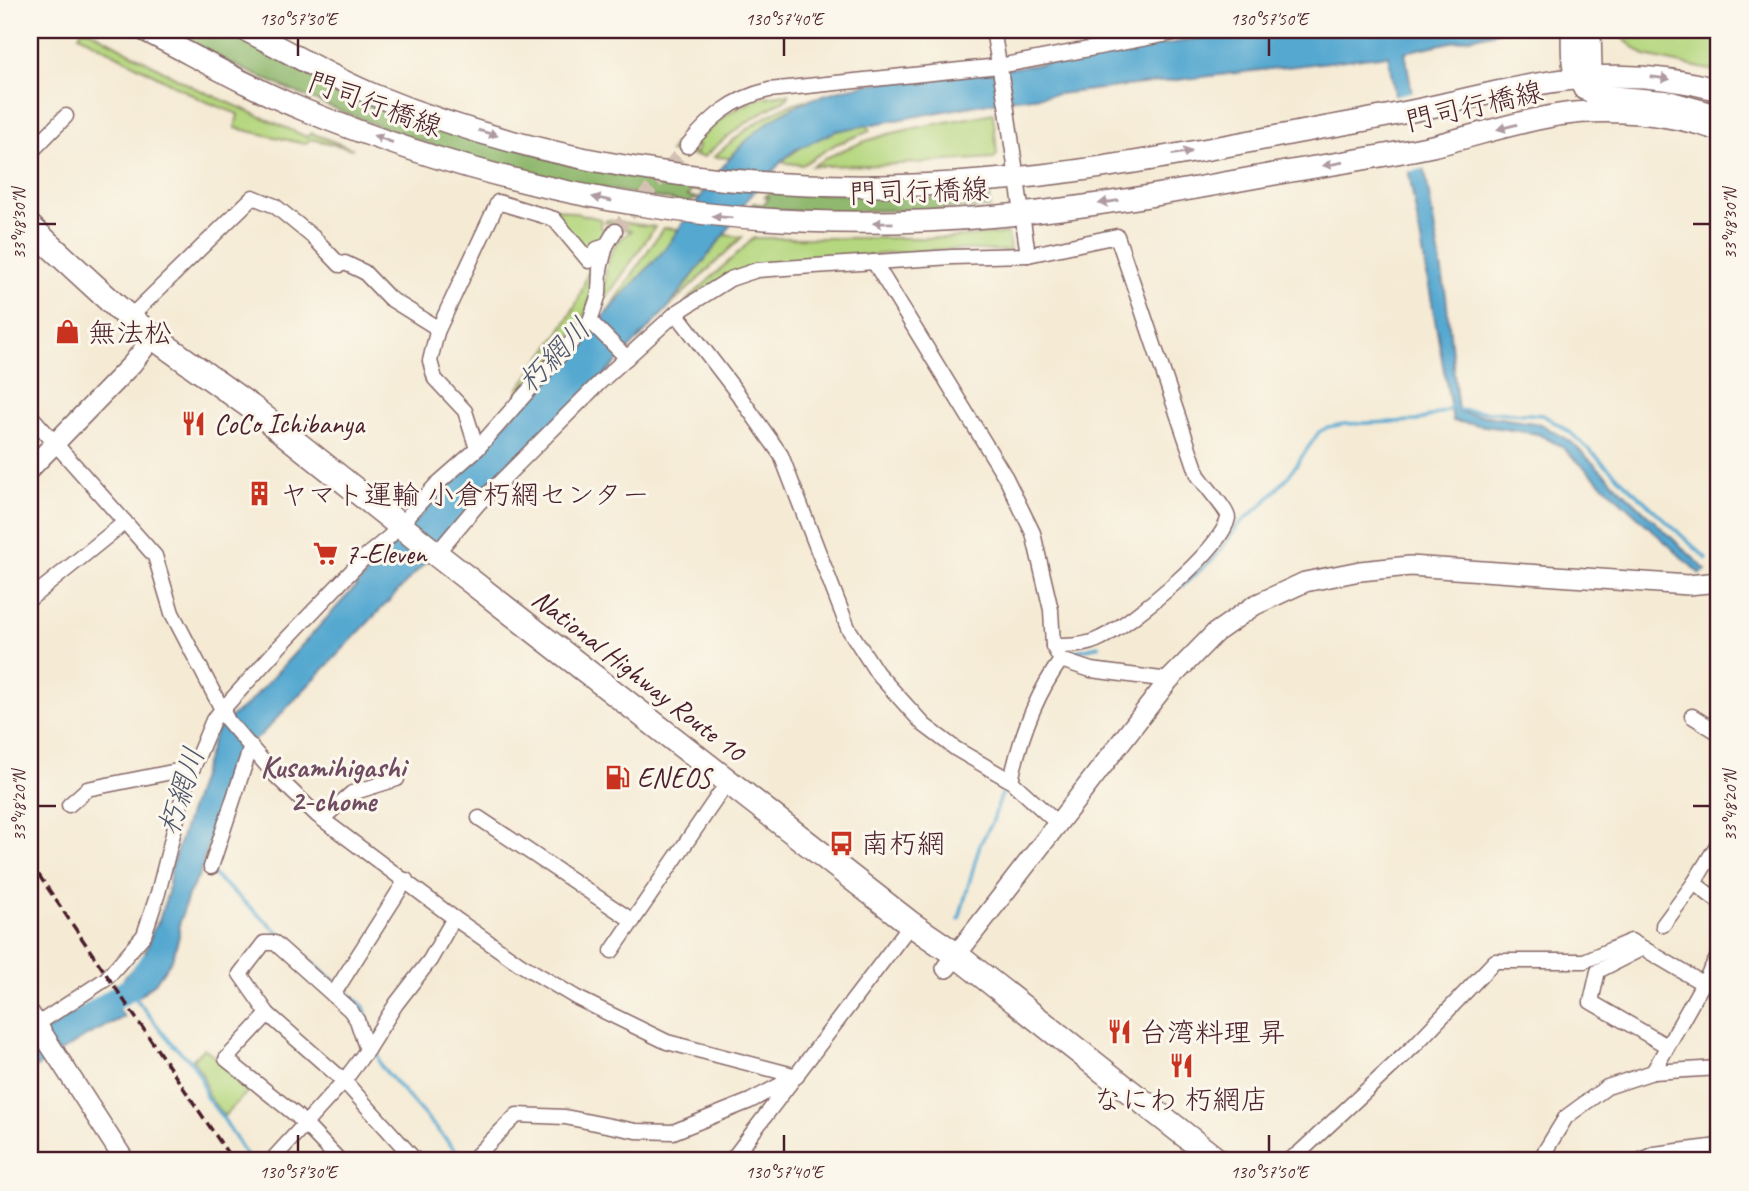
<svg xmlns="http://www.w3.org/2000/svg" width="1749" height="1191" viewBox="0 0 1749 1191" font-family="Caveat,'Klee One',sans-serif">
  <rect width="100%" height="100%" fill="#fbf7ec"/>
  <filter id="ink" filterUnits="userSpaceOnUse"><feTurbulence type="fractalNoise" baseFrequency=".0143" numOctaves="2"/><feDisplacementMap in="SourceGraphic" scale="14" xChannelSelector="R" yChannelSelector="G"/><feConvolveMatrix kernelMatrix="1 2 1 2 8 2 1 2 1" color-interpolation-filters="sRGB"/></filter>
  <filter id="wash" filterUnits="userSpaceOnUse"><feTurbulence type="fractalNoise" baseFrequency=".00686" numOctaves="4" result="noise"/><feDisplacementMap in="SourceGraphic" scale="28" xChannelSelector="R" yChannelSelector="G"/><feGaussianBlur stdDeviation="1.57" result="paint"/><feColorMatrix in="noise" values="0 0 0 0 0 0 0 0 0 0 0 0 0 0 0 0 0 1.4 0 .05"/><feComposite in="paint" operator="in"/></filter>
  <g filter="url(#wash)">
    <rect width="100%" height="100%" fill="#f5ebd5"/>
    <g fill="#b5d77f" stroke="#807b55" stroke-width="2">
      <path d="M82 30H89L193 87 307 137 311 133 353 149 311 139 305 144 235 128 238 114 202 100 79 35Z"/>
      <path d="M1612 30H1719V72L1645 56Z"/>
      <path d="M788 94V98C756 115 730 132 704 157L670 152 673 146 696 153 698 146 692 145 727 114 758 98Z"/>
      <path d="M811 99C779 112 752 132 730 158L714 157C739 134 776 104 811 99Z"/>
      <path d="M993 113 997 155 994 158 884 165 812 166C871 130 928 127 993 113Z"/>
      <path d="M867 123 870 131 836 144 802 165 781 162C806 141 835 129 867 123Z"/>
      <path d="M498 195 601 219 600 227 607 231 588 258 555 217Z"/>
      <path d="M606 220 655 227 607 297 604 295C605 277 606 257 617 243 621 238 626 235 631 231L605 222Z"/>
      <path d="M663 228 679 229 663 252 604 318Z"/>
      <path d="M1008 233 1010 251 943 249 764 264 685 302 754 238H947Z"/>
      <path d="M724 235 742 237 666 310Z"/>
      <path d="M599 250C594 268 595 288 589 304 580 333 540 371 519 396L518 389C538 362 559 336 575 306 585 287 586 269 599 250Z"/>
      <path d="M204 1048 253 1086 224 1116 208 1096 203 1076 193 1059Z"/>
    </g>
    <g fill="#90b86e" stroke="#6d6c4c" stroke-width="2">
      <path d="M164 30H229L318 78 701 186 702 191 692 190 688 196 697 198 689 203C616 191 541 179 470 157 364 124 262 81 164 30Z"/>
      <path d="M769 192 889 195 926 198 989 194 990 208 815 212 751 208 753 203 763 205 769 197H765Z"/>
    </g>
    <g fill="#55a8d0" stroke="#50647e" stroke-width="2">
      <path d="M1240 30H1506L1405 52 1446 296 1458 412 1541 424 1571 442 1706 570 1700 574 1561 446 1538 434 1453 421 1388 55 999 101 836 131 795 150 781 162 745 202 724 235 666 310 259 737 241 747 234 762 199 875 188 895 179 925V936L172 959 155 983 139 996 124 978 144 956 153 930 159 921 168 892 171 869 217 727 248 704 666 248C698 202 729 146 778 116 840 77 918 80 989 71 1073 60 1157 48 1240 30Z"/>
      <path d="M109 995 124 1017 88 1035 30 1071V1042L62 1019Z"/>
    </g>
    <path fill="#f5ebd5" d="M1415 91 1428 168 1406 172 1392 96Z"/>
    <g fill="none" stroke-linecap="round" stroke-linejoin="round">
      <g stroke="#55a8d0" stroke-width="3.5">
        <path d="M1456 410 1543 415 1571 433 1707 559"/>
        <path d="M1182 586 1216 556 1238 525 1263 504 1287 478 1319 432 1328 427 1344 424 1417 421 1446 411 1451 406"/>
        <path d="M1073 652 1099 646"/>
        <path d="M199 862 335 982"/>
        <path d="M959 919 980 844 992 823 1006 782"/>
        <path d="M341 987 364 1007 372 1034"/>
        <path d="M128 989 173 1045 191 1061 201 1078 206 1097 223 1118 250 1161"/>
        <path d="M375 1045 381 1066 465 1161"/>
      </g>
      <path stroke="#55a8d0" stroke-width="23" d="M87 1017 132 987 151 963"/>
    </g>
  </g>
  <g filter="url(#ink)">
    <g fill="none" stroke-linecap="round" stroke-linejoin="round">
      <path stroke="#d3c2b3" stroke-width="14" stroke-dasharray="14 7" stroke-linecap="butt" d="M615 231 687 146"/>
      <defs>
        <g id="street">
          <path d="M993 30 1007 110 1028 255"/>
          <path d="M687 146C712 117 731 99 769 90L999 66 1189 30"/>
          <path d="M30 153 66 116"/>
          <path d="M874 262 1006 478 1033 533 1051 610 1053 646 1061 660 1091 670 1169 680"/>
          <path d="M676 313 738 394 781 455 848 628 877 673 924 725 956 749 1011 781 1057 823"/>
          <path d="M129 318 253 197 275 206 313 237 340 265 345 263 364 272 389 298 434 326 437 332 430 361 435 379 465 411 477 449"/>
          <path d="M590 321 627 358"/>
          <path d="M437 332 498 202 554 219 589 261 597 249 606 246"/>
          <path d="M30 415 155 556 172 613 228 721 276 776 318 816 454 918 520 964 577 998 667 1042 797 1076"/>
          <path d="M436 554 478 504 599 383 676 313 730 279 757 270 799 267 952 257 1028 255 1117 236 1198 475C1203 483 1229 512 1228 518 1222 550 1130 624 1101 638 1086 646 1070 646 1053 646"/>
          <path d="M31 598 125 522"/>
          <path d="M1692 716 1719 733"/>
          <path d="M1011 781C1020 738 1035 696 1061 660"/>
          <path d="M69 805 87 789 192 768"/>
          <path d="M479 818 633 921"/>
          <path d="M322 819 352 793 397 779"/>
          <path d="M1719 842 1694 883 1719 902"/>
          <path d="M211 867 251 746"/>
          <path d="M1663 925 1694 883"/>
          <path d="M1643 948 1598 971 1591 1002 1667 1046"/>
          <path d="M612 951 720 793"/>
          <path d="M333 995 406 880"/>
          <path d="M268 1014 226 1059 296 1115 340 1161"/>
          <path d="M36 1025 106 979 144 935 158 893 185 787 213 720 279 647 366 556 389 537 436 485 477 449 590 321 599 294 600 269 606 246 615 231"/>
          <path d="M367 1050 357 1020 350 1010 275 943H264L240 974 268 1014 344 1081 416 1161"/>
          <path d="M1653 1072 1719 955"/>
          <path d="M271 1161 344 1081 367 1050 396 1004 430 960 454 918"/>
          <path d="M471 1161 517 1115 565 1117 636 1131 673 1132 750 1101 797 1076"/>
          <path d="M731 1161 911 924"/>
          <path d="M1287 1161 1298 1154 1415 1045 1495 961H1584L1631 941 1702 983"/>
          <path d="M1539 1161 1566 1117 1607 1087 1653 1072 1719 1068"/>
          <path d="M1639 1161 1654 1154 1719 1146"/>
        </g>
        <g id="secondary">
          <path d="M30 469 132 364 153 337"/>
          <path d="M946 968 1169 680 1215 633 1255 605 1305 582 1360 571 1410 566 1688 585 1719 582"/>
          <path d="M30 1014 125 1161"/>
        </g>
        <g id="primary">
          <path d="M144 30C197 57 250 88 304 110 530 202 755 238 998 216 1087 208 1175 192 1263 176 1319 166 1376 158 1432 146 1474 136 1516 122 1558 115 1611 107 1669 113 1719 130"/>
          <path d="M245 30C288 51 330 77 374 95 566 174 788 199 993 180 1101 171 1209 149 1316 129 1356 122 1396 115 1435 106 1536 83 1616 61 1719 90"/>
          <path d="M1572 30C1573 59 1568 86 1601 96L1670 102 1717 115"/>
          <path d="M1584 89 1591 67 1590 30"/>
        </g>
        <path id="highway" d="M30 227 118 308 153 337 251 407 436 554 911 924 955 954 1218 1161"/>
      </defs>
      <use href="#street" stroke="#866666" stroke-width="17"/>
      <use href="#secondary" stroke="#866666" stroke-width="22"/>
      <use href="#primary" stroke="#866666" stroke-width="24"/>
      <use href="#highway" stroke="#866666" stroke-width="27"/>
      <use href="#street" stroke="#fff" stroke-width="14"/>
      <use href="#secondary" stroke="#fff" stroke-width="19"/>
      <use href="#primary" stroke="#fff" stroke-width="21"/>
      <use href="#highway" stroke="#fff" stroke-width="24"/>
      <path stroke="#4a1f2b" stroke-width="3.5" stroke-dasharray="10 5" stroke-linecap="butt" d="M30 862 233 1161"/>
    </g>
    <defs><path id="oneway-solid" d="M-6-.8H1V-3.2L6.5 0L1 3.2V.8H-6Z" transform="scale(1.75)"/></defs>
    <g fill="#ae9aa0">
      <use href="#oneway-solid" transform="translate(1660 78) rotate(7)"/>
      <use href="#oneway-solid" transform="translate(1507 127) rotate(166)"/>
      <use href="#oneway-solid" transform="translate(488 133) rotate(16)"/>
      <use href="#oneway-solid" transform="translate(383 139) rotate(-160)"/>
      <use href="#oneway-solid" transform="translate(1182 153) rotate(-9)"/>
      <use href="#oneway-solid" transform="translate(1333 164) rotate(170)"/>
      <use href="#oneway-solid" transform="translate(602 199) rotate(-168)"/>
      <use href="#oneway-solid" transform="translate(1109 202) rotate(171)"/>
      <use href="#oneway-solid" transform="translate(722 217) rotate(-175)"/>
      <use href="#oneway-solid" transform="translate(883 223) rotate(179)"/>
    </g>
  </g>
  <path fill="none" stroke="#4a1f2b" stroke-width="2.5" d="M298 38V56M784 38V56M1269 38V56M38 224H56M1693 224H1710M38 806H56M1693 806H1710M298 1135V1152M784 1135V1152M1269 1135V1152"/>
  <defs>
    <symbol id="shop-bare" viewBox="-9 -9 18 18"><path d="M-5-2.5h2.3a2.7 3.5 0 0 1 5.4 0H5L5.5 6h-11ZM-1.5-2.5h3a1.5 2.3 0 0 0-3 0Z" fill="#c8321e" stroke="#fbf7ec" stroke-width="2.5" paint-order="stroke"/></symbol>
    <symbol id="restaurant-bare" viewBox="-9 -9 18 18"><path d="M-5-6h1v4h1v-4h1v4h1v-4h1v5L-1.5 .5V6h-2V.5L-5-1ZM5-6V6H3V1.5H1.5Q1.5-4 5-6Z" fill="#c8321e" stroke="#fbf7ec" stroke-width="2.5" paint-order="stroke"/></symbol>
    <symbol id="building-bare" viewBox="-9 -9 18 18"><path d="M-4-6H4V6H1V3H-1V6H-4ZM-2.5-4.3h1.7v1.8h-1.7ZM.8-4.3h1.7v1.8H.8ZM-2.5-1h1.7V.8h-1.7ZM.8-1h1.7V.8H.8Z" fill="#c8321e" stroke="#fbf7ec" stroke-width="2.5" paint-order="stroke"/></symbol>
    <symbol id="supermarket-bare" viewBox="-9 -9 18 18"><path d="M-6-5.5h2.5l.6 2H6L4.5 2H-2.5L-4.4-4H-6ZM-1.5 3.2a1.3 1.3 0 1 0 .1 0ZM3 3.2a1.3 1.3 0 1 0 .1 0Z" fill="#c8321e" stroke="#fbf7ec" stroke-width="2.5" paint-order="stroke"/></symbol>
    <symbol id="fuel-bare" viewBox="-9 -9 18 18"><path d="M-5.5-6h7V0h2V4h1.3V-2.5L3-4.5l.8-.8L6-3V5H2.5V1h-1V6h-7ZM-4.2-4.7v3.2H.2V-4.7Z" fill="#c8321e" stroke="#fbf7ec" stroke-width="2.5" paint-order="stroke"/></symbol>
    <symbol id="bus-bare" viewBox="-9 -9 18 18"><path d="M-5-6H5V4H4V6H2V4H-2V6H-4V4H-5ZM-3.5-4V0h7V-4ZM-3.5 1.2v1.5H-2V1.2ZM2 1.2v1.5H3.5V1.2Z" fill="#c8321e" stroke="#fbf7ec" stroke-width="2.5" paint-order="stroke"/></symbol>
  </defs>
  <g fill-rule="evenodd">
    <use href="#shop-bare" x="50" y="314" width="35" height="35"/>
    <use href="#restaurant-bare" x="176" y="406" width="35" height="35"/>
    <use href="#building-bare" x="242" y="476" width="35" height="35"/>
    <use href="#supermarket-bare" x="308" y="536" width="35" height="35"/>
    <use href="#fuel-bare" x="600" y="760" width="35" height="35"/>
    <use href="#bus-bare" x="824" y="826" width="35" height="35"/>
    <use href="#restaurant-bare" x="1102" y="1014" width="35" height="35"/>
    <use href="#restaurant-bare" x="1164" y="1048" width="35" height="35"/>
  </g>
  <g text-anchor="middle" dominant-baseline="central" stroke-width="6" stroke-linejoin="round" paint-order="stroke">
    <g font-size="28" fill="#4a1f2b" stroke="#fbf7ec">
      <text transform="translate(375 104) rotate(20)">門司行橋線</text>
      <text transform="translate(1474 106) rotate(-13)">門司行橋線</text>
      <text transform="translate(919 191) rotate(-2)">門司行橋線</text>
      <text transform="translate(639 675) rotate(38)">National Highway Route 10</text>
    </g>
    <g font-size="28" fill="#4a1f2b" stroke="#fbf7ec" text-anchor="start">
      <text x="88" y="332">無法松</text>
      <text x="214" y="423">CoCo Ichibanya</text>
      <text x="280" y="494">ヤマト運輸 小倉朽網センター</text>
      <text x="345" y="553">7-Eleven</text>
      <text x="637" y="777">ENEOS</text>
      <text x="861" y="843">南朽網</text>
      <text x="1139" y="1032">台湾料理 昇</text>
      <text x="1181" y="1099" text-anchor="middle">なにわ 朽網店</text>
    </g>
    <g font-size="30" font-style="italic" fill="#4e566d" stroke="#fbf7ec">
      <text transform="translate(554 355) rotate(-46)">朽網川</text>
      <text transform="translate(181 791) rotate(-72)">朽網川</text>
    </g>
    <g font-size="30" font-weight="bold" fill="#704c63" stroke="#fbf7ec">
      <text x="333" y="767">Kusamihigashi<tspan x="333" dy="34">2-chome</tspan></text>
    </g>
  </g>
  <rect width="1749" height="1191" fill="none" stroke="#fbf7ec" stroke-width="77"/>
  <rect x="38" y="38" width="1672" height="1114" fill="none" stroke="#4a1f2b" stroke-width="2.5"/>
  <g font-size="18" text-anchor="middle" fill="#4a1f2b">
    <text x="298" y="25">130°57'30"E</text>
    <text x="784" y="25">130°57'40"E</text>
    <text x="1269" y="25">130°57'50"E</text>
    <text transform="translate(19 224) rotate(-90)" y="6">33°48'30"N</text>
    <text transform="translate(1730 224) rotate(-90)" y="6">33°48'30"N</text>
    <text transform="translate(19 806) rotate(-90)" y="6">33°48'20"N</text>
    <text transform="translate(1730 806) rotate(-90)" y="6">33°48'20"N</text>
    <text x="298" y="1178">130°57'30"E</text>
    <text x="784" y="1178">130°57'40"E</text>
    <text x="1269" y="1178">130°57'50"E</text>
  </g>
</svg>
